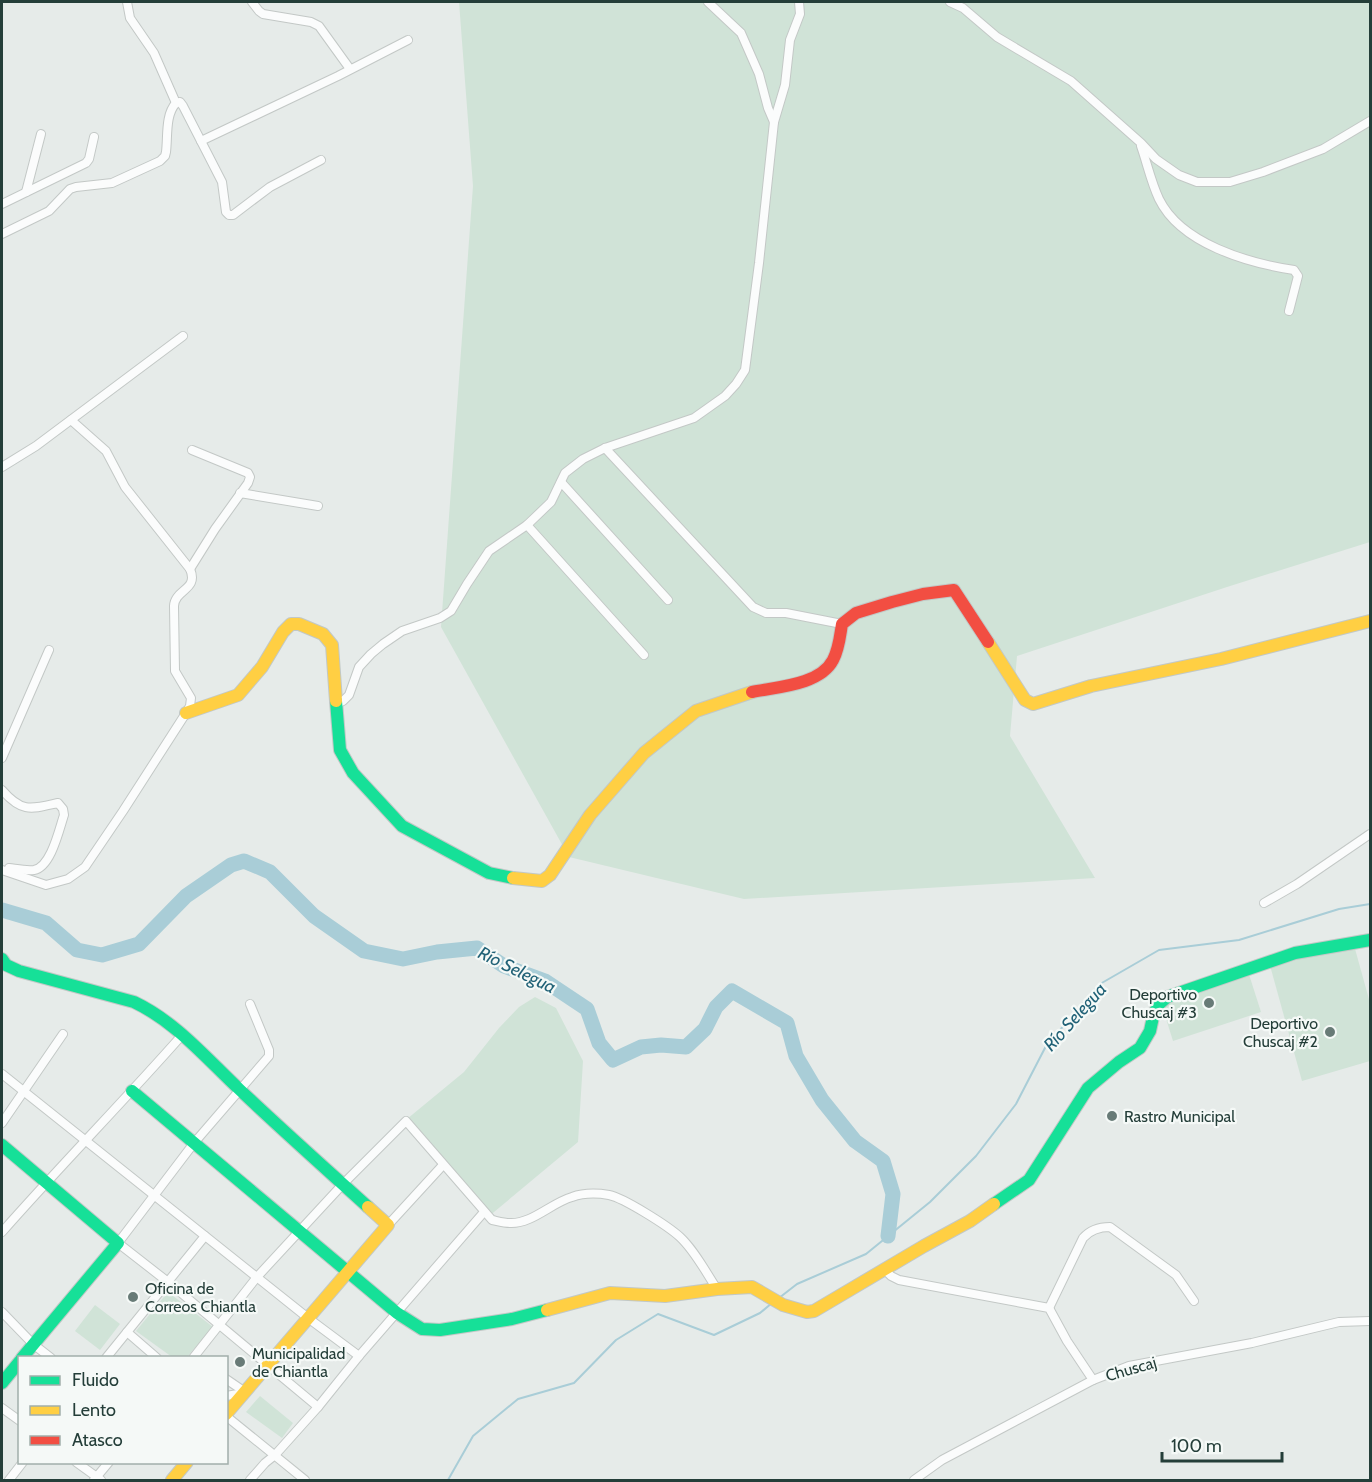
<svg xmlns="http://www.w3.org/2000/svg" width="1372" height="1482" viewBox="0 0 1372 1482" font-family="Cabin,sans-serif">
  <rect width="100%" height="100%" fill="#e6ebe9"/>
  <g fill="#d0e3d7">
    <path d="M459 2H1370V542L1227 587 1017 656 1010 736 1095 878 744 899 569 857 441 627 473 186Z"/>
    <path d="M1352 938 1370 1003V1061L1302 1081 1269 962Z"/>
    <path d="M1246 965 1261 1012 1173 1041 1158 993Z"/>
    <path d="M535 997 556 1008 583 1061 578 1142 488 1217 407 1119 464 1072 499 1028 519 1007Z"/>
    <path d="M168 1292 213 1327 187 1357H172L136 1331Z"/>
    <path d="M95 1305 120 1324 100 1350 75 1331Z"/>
    <path d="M260 1396 293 1423 282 1438 246 1412Z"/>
  </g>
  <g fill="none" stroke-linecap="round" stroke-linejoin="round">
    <g stroke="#a9cdd7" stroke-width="2">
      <path d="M779 1298 797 1284 866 1254 930 1202 976 1156 1016 1104 1046 1046 1100 984 1159 950 1239 940 1339 909 1370 904"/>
      <path d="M448 1480 473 1436 518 1399 574 1383 616 1340 658 1314 714 1335 760 1313 772 1303"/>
    </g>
    <path stroke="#a9cdd7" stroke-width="15" d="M2 910 46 923 77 950 102 955 139 944 186 896 231 865 244 861 270 872 314 916 364 951 403 959 437 952 477 948 504 966 545 981 587 1009 599 1043 613 1060 641 1047 661 1045 686 1047 705 1029 716 1007 732 991 787 1023 796 1056 822 1100 855 1141 883 1161 893 1194 888 1236"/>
    <defs>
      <g id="street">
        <path d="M127 2 130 18 154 53 176 103"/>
        <path d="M252 2 259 11 263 14 311 22 319 26 350 69"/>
        <path d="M950 2 963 8 997 37 1071 81 1141 143 1156 159 1179 175 1197 182H1230L1263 172 1323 149 1370 121"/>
        <path d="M774 122 785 85 790 40 800 14 799 2"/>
        <path d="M201 141 338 76 408 40"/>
        <path d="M1141 146C1147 163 1151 182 1159 199 1181 244 1248 263 1294 270L1298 276 1289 311"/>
        <path d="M26 192 41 134"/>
        <path d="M2 204 86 163 89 159 94 137"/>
        <path d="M2 234 49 211 70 189 76 187 112 183 160 161 165 156 166 152C168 136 165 115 176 103L180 102 183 106 222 182 226 212 229 215H233L270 187 321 160"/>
        <path d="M605 448 753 607 766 613H786L842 624"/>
        <path d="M2 467 36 446 183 336"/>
        <path d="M561 482 668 600"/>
        <path d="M240 493 318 506"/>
        <path d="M527 525 644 655"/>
        <path d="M190 569 215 529 248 483 250 477 248 473 192 450"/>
        <path d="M336 704 343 701 349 695 359 667 371 654 383 644 402 631 440 618 451 611 467 584 489 551 527 525 551 502 565 473 583 459 605 448 694 418 725 396 736 384 745 370 759 263 774 122 768 108 759 74 741 33 708 2"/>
        <path d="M2 758 49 650"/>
        <path d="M2 790C22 813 31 809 58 803L63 809 64 815C59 830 51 867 34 870 26 871 17 869 9 868"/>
        <path d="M2 870 46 885 68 879 85 867 123 811 186 713 190 706 191 698 175 671 174 606C175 589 199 590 190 569L125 487 106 451 71 420"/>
        <path d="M1264 903 1297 884 1370 834"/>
        <path d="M250 1004 269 1050V1056L194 1143 118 1243 168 1282 318 1407"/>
        <path d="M2 1074 308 1318 359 1356"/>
        <path d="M2 1123 63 1034"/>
        <path d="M388 1225 443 1165"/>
        <path d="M2 1232C61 1165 124 1101 183 1034"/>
        <path d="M885 1270 891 1276 899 1280 1049 1308 1067 1341 1093 1380"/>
        <path d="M1049 1308 1083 1238C1090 1230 1100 1227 1110 1227L1176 1275 1194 1301"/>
        <path d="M2 1312 33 1344 51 1358"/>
        <path d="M127 1332 157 1358"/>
        <path d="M106 1358 205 1236"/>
        <path d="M193 1358 257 1277 343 1184 406 1121 492 1220C497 1221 504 1223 510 1223 532 1224 551 1203 572 1197 583 1193 597 1193 609 1195 624 1198 668 1226 680 1237 695 1251 705 1271 717 1289"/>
        <path d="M226 1379 245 1392"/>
        <path d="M226 1396 244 1393"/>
        <path d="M2 1408 20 1421"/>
        <path d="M226 1416 305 1480"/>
        <path d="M76 1462 101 1480"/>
        <path d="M9 1480 23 1462"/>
        <path d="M94 1480 109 1462"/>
        <path d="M250 1480 265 1463 275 1455 318 1407 359 1356 484 1212"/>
        <path d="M914 1480 942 1460 1093 1380 1129 1366 1252 1343 1339 1322 1370 1321"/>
      </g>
      <g id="fast">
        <path d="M336 701 340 750 353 773 402 826 489 873 513 878"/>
        <path d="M2 959 6 965 19 971 134 1002C176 1022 206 1058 239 1089 281 1129 325 1168 368 1207"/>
        <path d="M132 1091 397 1313 422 1329 440 1330 512 1319 547 1310"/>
        <path d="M2 1145 118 1243 22 1358"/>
        <path d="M994 1204 1029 1180 1088 1088 1119 1062 1140 1048 1150 1031 1153 1017 1158 1005 1167 997 1295 953 1370 940"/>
        <path d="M2 1383 20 1361"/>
      </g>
      <g id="slow">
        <path d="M988 642 1025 700 1033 704 1091 686 1221 659 1370 621"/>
        <path d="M186 713 238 695 262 667 283 632 291 624H299L323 634 332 645 336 701"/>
        <path d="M513 878 542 881 550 875 590 815 644 753 696 711 752 692"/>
        <path d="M547 1310 610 1293 665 1296 717 1289 752 1287 783 1305 807 1312 814 1311 924 1246 970 1221 994 1204"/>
        <path d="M226 1414 388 1225 368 1207"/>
        <path d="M172 1480 187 1462"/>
      </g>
      <path id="jam" d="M752 692C777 687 820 685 833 660 839 649 840 636 842 624L856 613 892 602 923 594 954 590 988 642"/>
    </defs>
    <use href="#street" stroke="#c3c8c6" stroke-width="10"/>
    <use href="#fast" stroke="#c2c8c6" stroke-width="14"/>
    <use href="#slow" stroke="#c2c8c6" stroke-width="14"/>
    <use href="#jam" stroke="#c2c8c6" stroke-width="14"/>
    <use href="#street" stroke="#fbfcfc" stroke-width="8"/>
    <use href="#fast" stroke="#16e098" stroke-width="12"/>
    <use href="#slow" stroke="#ffcf43" stroke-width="12"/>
    <use href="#jam" stroke="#f24e42" stroke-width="12"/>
  </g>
  <g fill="#687b77" stroke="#f5f9f7" stroke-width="2">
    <circle cx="1209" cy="1003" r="6"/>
    <circle cx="1330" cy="1032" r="6"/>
    <circle cx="1112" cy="1116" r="6"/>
    <circle cx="133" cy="1297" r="6"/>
    <circle cx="240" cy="1362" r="6"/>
  </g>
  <g text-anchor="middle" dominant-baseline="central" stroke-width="4.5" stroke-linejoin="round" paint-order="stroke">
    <g font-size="16" fill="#243e39" stroke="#f5f9f7" text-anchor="start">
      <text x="1197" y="994" text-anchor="end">Deportivo<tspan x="1197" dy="18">Chuscaj #3</tspan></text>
      <text x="1318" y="1023" text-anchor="end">Deportivo<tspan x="1318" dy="18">Chuscaj #2</tspan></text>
      <text x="1124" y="1116">Rastro Municipal</text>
      <text x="145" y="1288">Oficina de<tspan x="145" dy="18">Correos Chiantla</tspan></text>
      <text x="252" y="1353">Municipalidad<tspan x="252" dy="18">de Chiantla</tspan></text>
    </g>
    <g font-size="16" fill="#243e39" stroke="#f5f9f7">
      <text transform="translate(1131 1369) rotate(-16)">Chuscaj</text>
    </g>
    <g font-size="18" font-style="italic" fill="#216277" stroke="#f5f9f7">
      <text transform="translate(517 970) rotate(26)">Río Selegua</text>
      <text transform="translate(1075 1017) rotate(-48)">Río Selegua</text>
    </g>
  </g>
  <rect width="1372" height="1482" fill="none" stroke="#243e39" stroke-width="6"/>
  <rect x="18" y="1356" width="210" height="108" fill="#f5f9f7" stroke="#a1aeab" stroke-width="1.5"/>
  <rect x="30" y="1376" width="30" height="9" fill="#16e098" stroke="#a1aeab" stroke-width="1.5"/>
  <text x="72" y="1386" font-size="18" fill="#243e39">Fluido</text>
  <rect x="30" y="1406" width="30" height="9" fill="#ffcf43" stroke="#a1aeab" stroke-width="1.5"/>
  <text x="72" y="1416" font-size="18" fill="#243e39">Lento</text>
  <rect x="30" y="1436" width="30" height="9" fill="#f24e42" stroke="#a1aeab" stroke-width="1.5"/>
  <text x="72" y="1446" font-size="18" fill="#243e39">Atasco</text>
  <path d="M1162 1452v9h120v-9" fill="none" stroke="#243e39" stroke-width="3"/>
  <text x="1171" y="1452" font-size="18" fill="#243e39" stroke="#f5f9f7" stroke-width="4.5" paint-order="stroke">100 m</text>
</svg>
